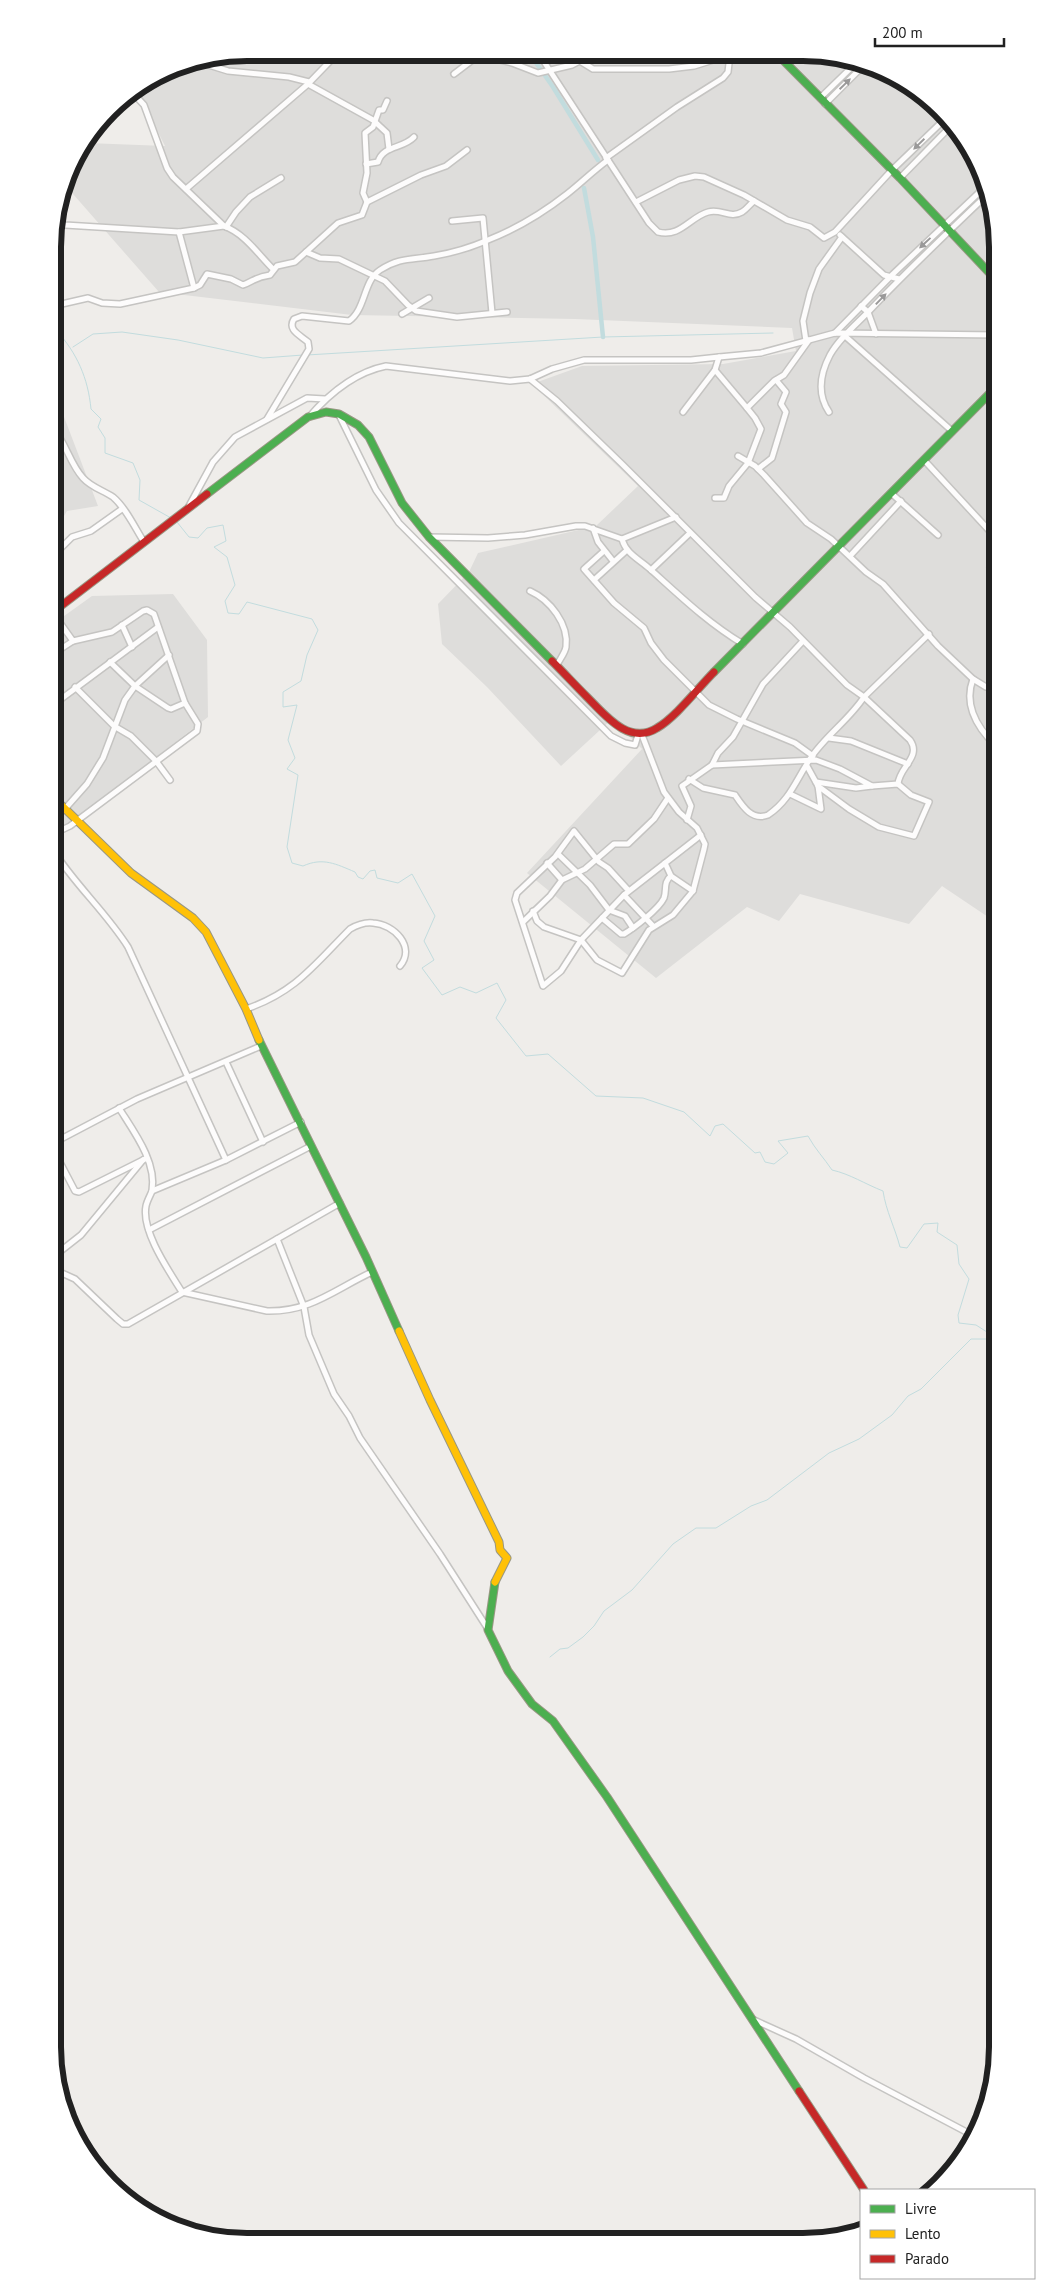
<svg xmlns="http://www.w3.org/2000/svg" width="1050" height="2294" viewBox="0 0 1050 2294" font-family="'PT Sans',sans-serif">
  <rect width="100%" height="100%" fill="#efedea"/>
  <g fill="#dedddb">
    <path d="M247 53 841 56 889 73 932 101 965 139 991 196 997 247V923L942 886 909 924 800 894 779 921 747 907 656 978 527 873 642 749 612 719 561 766 487 687 442 644 438 604 469 572 478 553 596 526 638 486 532 384 582 366 723 364 796 351 792 328 575 319 352 315 159 292 66 186 73 161 87 143 165 146 138 92 134 91 173 67Z"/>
    <path d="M53 388 98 506 67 511 53 534Z"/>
    <path d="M173 594 207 640 208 717 81 815 53 843V624L92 596Z"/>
  </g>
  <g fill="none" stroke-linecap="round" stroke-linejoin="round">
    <g stroke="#c2dcde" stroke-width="1">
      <path d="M60 308 56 330C77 353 88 378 91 409L101 419 98 427 105 438V453L133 463 140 480 139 500 171 518"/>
      <path d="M73 347 93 334 122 332 178 340 263 358 303 355"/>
      <path d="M307 355 603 337 773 333"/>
      <path d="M177 522 189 537 198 538 207 528 223 525 226 541 214 547 227 557 235 585 225 601 228 613 239 614 247 602 312 619 318 630 307 655 301 681 283 692V707L297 705 288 740 295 758 287 769 298 775 287 847 292 863 303 866C323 857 336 864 355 872L358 877 363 879 370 871 375 870 377 878 398 883 412 874 435 916 424 941 434 960 422 968 442 995 460 987 476 993 497 983 506 1000 496 1018 526 1056 548 1054 596 1096 643 1098 684 1112 710 1136 715 1126 723 1124 755 1153 760 1152 765 1162 774 1164 788 1153 778 1141 808 1136C815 1149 824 1158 832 1170 850 1174 865 1184 883 1191 886 1211 895 1228 900 1247L907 1248 924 1224 938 1223 937 1232 957 1245 959 1264 969 1279 958 1315 959 1323 976 1325 987 1332V1344L997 1345"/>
      <path d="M550 1657 560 1649 568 1648 583 1637 594 1626 604 1611 632 1590 673 1544 696 1528H716L751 1506 767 1500 829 1453 859 1439 892 1415 908 1396 921 1389 971 1339H986"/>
    </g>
    <g stroke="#c2dcde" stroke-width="4.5">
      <path d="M530 54 553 87 598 160"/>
      <path d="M584 188 593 237 603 337"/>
    </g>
    <defs>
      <g id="street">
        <path d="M476 54 512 63 538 73 572 65 591 55"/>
        <path d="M539 54 649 223 658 232C680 238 690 217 708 212 721 208 730 219 742 212 747 209 750 204 754 201"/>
        <path d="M761 56 780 58"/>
        <path d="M580 61 593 69H669L694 66 729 55"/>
        <path d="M199 62 228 71 289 77 309 82"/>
        <path d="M454 74 479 55"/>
        <path d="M308 84 373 120 387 133 389 149"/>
        <path d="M132 92 144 105 167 168 173 177 224 226C245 234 257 253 273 269"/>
        <path d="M820 98 857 62"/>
        <path d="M928 99 942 113"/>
        <path d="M825 104 865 64"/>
        <path d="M606 158 677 107 723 78 728 72 730 55"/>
        <path d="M366 164 378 162C383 145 403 149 414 137"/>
        <path d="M900 178 952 125"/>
        <path d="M186 189 308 84 338 53"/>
        <path d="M367 202 363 193 367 173 365 133 373 127 379 110H383L387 101"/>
        <path d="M636 202 679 180 695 176 704 177 744 195 787 220 810 227 824 238 835 232 892 170 946 118"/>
        <path d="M452 221 483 218 492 313"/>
        <path d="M56 223 65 225 179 232 224 226"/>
        <path d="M226 227 236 212 250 197 281 178"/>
        <path d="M179 232 194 288"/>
        <path d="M840 235 884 275 899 279"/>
        <path d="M306 252 320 258 339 259 385 281 408 305 416 311 457 317 507 312"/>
        <path d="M53 306 88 298 102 303 120 304 194 288 200 285 207 274 231 279 243 285C254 281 255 277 270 275L277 266 295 262 338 223 362 215 367 202 421 175 446 166 467 150"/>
        <path d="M861 306 868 312 876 334"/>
        <path d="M402 314 429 298"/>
        <path d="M835 333 893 274 986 186"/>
        <path d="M845 336 952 431"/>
        <path d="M806 341 803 321 810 293 819 269 842 237"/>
        <path d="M715 370 747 408"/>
        <path d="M530 379 557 401 622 464 755 597 790 627 847 685 864 697 910 740C922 757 899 767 898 784"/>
        <path d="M683 412 715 370 719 357"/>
        <path d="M829 412C817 394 820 374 830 355 840 337 858 323 871 309 909 269 949 231 989 193"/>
        <path d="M339 415 376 490 399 523 611 736 625 743 635 745 638 735"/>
        <path d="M309 417C329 394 356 372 386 366L510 381 530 379 552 369 584 360H691L719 357 761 353 835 333 997 335"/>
        <path d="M267 419 309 349 308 342C300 335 287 330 294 319L302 316 349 321C366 309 363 281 380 270 400 257 412 260 434 256 452 253 472 247 488 240 516 229 544 212 567 194 581 183 593 171 608 160"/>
        <path d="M53 428C66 443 70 464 83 478 92 488 103 490 113 497 126 508 135 528 144 542"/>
        <path d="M738 456 755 466 764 475 807 523 831 539 866 572 883 584 938 646 973 679 986 687H997"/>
        <path d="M924 460 997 539"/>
        <path d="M758 469 772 458 786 412 781 404 786 392 776 380"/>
        <path d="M891 493 938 535"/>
        <path d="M715 498H724L729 486 748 463 761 429 755 418 747 408 774 381 784 375 809 340"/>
        <path d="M189 506 213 462 235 437 307 398 325 399"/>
        <path d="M593 528 598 542 613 561"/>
        <path d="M429 537 488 538 525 535 576 526H585L622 539 676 517"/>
        <path d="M622 539C626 554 639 559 650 569 680 596 708 623 743 644"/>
        <path d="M604 551 584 569 614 603 644 628 651 643 664 660 709 705 737 719 795 743 813 756"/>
        <path d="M53 556 72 537 91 531 122 509"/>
        <path d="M850 556 901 501"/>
        <path d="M990 567 997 570"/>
        <path d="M651 570 690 533"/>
        <path d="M594 580 627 550"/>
        <path d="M530 591C550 600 569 624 566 647 565 653 560 659 557 665"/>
        <path d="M53 613 73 641"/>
        <path d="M122 625 132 647"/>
        <path d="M110 662 135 686 168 708 171 709 185 703"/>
        <path d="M973 679C963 706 978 729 997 747"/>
        <path d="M75 687 114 726 131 736 156 761 170 780"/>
        <path d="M53 705 158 627"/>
        <path d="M829 738 851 741 908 764"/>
        <path d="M712 765 816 760 840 769 872 786 856 788 816 782"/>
        <path d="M689 779 703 788 735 795C743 807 752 821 768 815 790 800 796 780 810 759 825 736 849 720 864 697L929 634"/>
        <path d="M818 786 849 809 879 827 914 836 929 802 911 795 898 784 872 786"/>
        <path d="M790 794 821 809 818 786 807 766"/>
        <path d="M64 810 87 784 103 758 125 700 135 686 169 655"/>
        <path d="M687 820 691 806 682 786 712 765 718 753 733 737 763 684 803 641"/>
        <path d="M53 834 70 826 197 731 198 724 185 703 154 614 147 610 143 611 112 632 73 641 53 654"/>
        <path d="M53 850C75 885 106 912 128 947L226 1160"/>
        <path d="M558 854 590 885 609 910 625 916 633 928"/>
        <path d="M547 863 562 880"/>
        <path d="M671 876 693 891"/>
        <path d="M629 891 608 868 599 862 574 831 555 857 517 893 515 900 543 986 561 971 581 940 624 895 701 835"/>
        <path d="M624 895 653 926"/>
        <path d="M533 911 537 921 544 927 581 940 597 960 622 973 649 930 673 915 693 891 704 849 705 844 697 828 679 812 664 792 642 735"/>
        <path d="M602 918 621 934H624C634 928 659 909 664 898 667 890 663 882 671 876L665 863"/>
        <path d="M523 922 550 896 562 880 585 869 614 844H628L654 819 668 798"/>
        <path d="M246 1009C296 992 315 964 350 929 357 925 365 922 373 923 394 924 416 947 400 966"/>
        <path d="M226 1062 263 1142"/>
        <path d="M119 1108C134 1132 157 1162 152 1191"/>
        <path d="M301 1122 226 1160 152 1191C150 1196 147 1201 146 1206 141 1231 169 1271 182 1292L267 1311C311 1312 335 1289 372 1272"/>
        <path d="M53 1146 59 1140 137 1099 261 1046"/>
        <path d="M53 1149 75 1191 79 1192 147 1158"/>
        <path d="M340 1203 277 1239 304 1307 309 1335 334 1394 349 1416 360 1438 440 1554 488 1629"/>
        <path d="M149 1230 311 1146"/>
        <path d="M53 1257 81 1235 143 1160"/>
        <path d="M53 1269 75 1279 117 1319 123 1324H128L277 1239"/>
        <path d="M754 2020 796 2039 864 2078 974 2136"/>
      </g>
      <g id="fast">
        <path d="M779 56 900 178 997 281"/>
        <path d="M207 494 308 417 326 412 339 414 358 425 369 437 402 503 429 537 552 661"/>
        <path d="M714 672 997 386"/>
        <path d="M259 1040 366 1257 399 1331"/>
        <path d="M495 1582 488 1630 508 1671 532 1704 553 1721 607 1797 799 2091"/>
      </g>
      <g id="slow">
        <path d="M53 797 131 873 193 918 206 932 246 1009 259 1040"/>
        <path d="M399 1331 430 1400 499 1542 500 1550 507 1558 495 1582"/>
      </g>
      <g id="jam">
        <path d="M53 612 207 494"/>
        <path d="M552 661C564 673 575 685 587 697 605 715 629 746 657 728 676 717 698 688 714 672"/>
        <path d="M799 2091 864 2190"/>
      </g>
    </defs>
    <use href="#street" stroke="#c5c4c2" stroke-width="8"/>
    <use href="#fast" stroke="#989783" stroke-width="9"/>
    <use href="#slow" stroke="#989783" stroke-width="9"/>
    <use href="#jam" stroke="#989783" stroke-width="9"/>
    <use href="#street" stroke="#fdfcfc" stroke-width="5"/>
    <use href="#fast" stroke="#4caf50" stroke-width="7"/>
    <use href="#slow" stroke="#ffc107" stroke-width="7"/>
    <use href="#jam" stroke="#c62828" stroke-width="7"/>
  </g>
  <defs><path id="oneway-solid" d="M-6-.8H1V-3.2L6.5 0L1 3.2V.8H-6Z" transform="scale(1.25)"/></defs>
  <g fill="#9a9999">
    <use href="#oneway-solid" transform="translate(845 84) rotate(-44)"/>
    <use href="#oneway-solid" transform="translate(919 144) rotate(136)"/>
    <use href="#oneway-solid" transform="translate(925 243) rotate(137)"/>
    <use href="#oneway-solid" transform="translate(881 299) rotate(-46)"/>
  </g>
  <path d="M0 0H1050V2294H0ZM247 61H803A186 186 0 0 1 989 247V2047A186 186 0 0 1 803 2233H247A186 186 0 0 1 61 2047V247A186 186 0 0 1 247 61Z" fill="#fff" fill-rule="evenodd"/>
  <path fill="none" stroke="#212121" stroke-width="6" d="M247 61H803A186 186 0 0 1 989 247V2047A186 186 0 0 1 803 2233H247A186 186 0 0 1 61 2047V247A186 186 0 0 1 247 61Z"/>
  <rect x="860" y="2189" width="175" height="90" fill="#ffffff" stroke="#a6a6a6"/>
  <rect x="870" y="2205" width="25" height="8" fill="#4caf50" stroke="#a6a6a6"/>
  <text x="905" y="2214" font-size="15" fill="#212121">Livre</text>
  <rect x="870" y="2230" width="25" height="8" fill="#ffc107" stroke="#a6a6a6"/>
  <text x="905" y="2239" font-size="15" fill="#212121">Lento</text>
  <rect x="870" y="2255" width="25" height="8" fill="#c62828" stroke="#a6a6a6"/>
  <text x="905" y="2264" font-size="15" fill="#212121">Parado</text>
  <path d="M875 38v8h129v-8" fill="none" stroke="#212121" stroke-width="2.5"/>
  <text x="882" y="38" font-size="15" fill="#212121" stroke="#ffffff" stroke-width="4" paint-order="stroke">200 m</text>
</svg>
